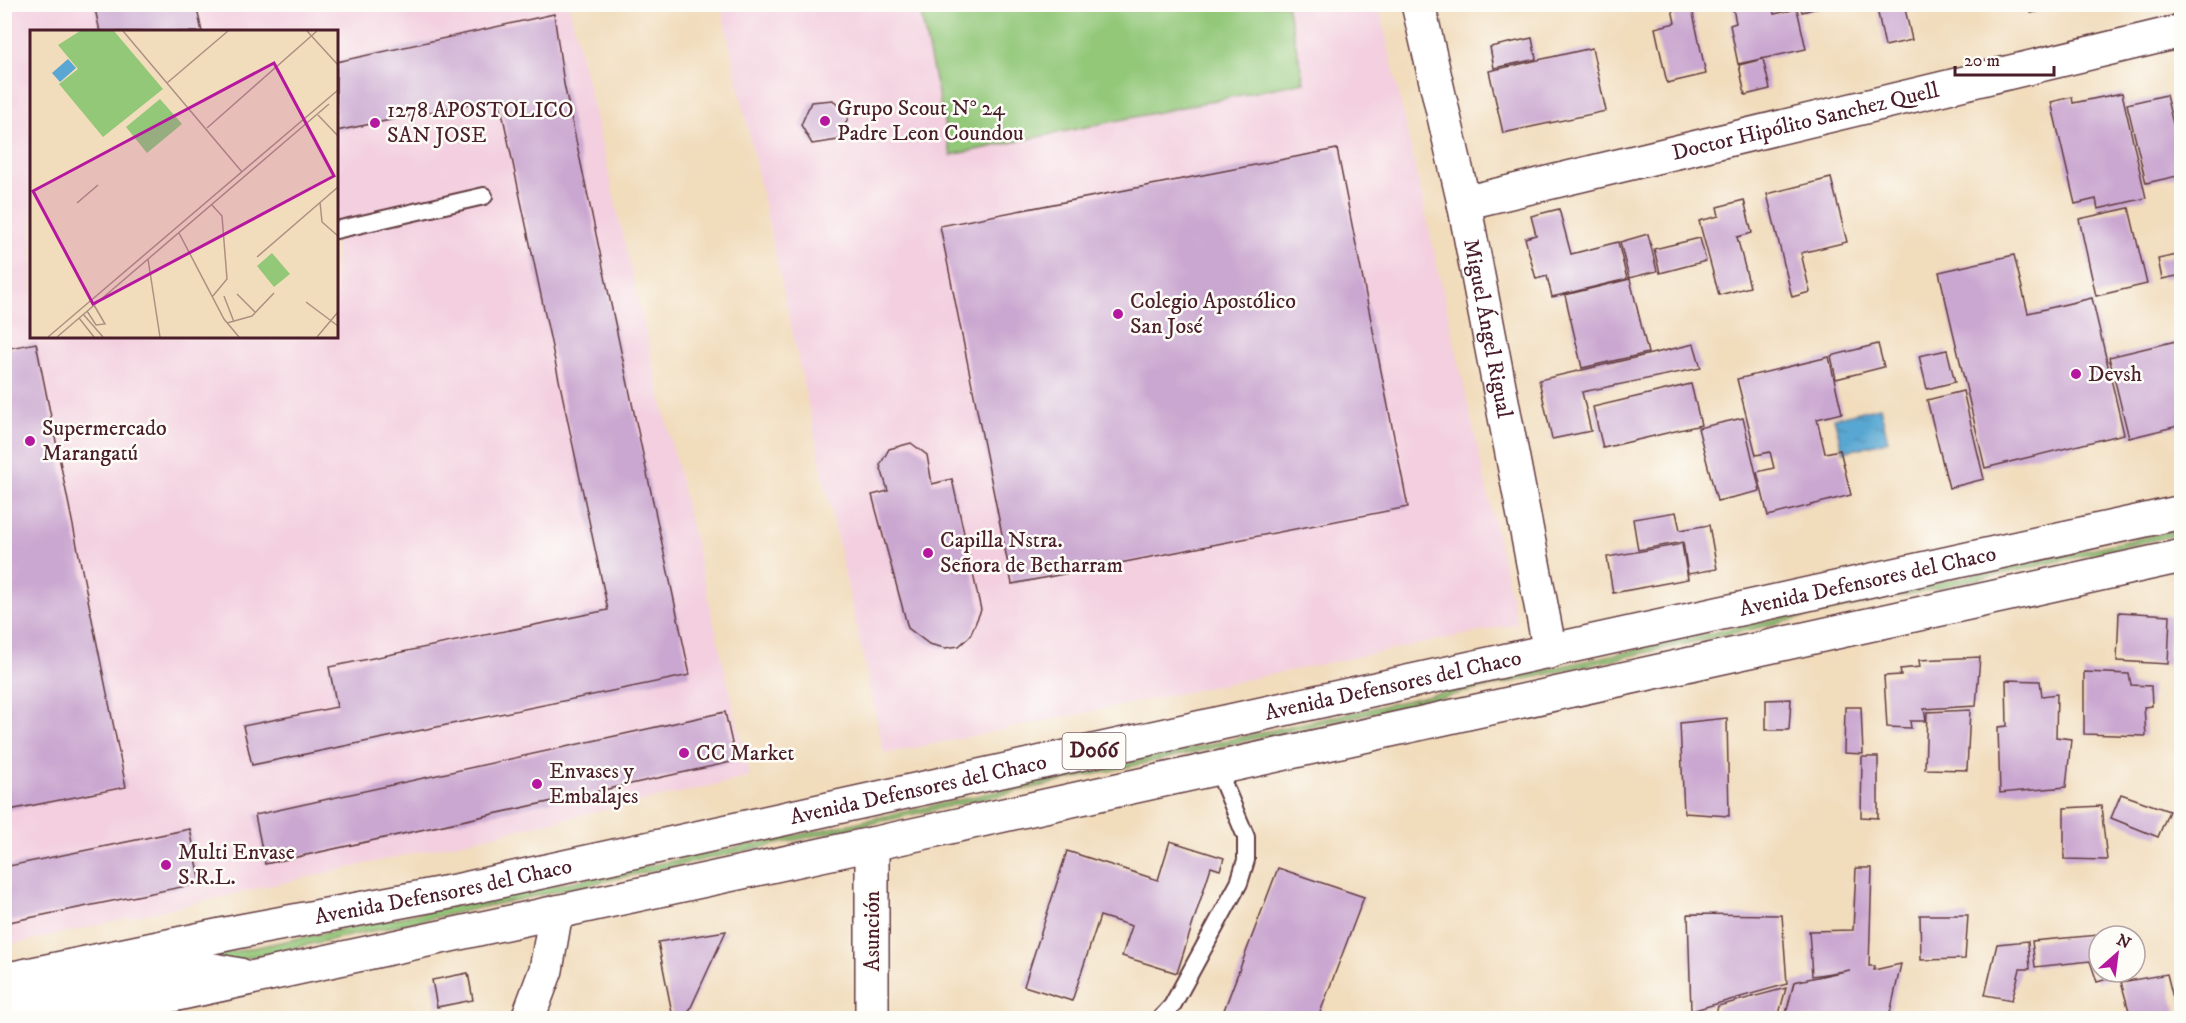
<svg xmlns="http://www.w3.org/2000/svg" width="2186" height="1023" viewBox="0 0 2186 1023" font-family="'IM FELL DW Pica',serif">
  <defs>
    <pattern id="water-ripples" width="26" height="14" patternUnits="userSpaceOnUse" patternTransform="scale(1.5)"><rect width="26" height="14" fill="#59a7d2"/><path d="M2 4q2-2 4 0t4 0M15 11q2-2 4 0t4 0" fill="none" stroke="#4c87ab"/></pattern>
  </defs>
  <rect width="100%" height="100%" fill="#fdfcf7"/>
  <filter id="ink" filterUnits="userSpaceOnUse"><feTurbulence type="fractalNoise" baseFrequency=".0167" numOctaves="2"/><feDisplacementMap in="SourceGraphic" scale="12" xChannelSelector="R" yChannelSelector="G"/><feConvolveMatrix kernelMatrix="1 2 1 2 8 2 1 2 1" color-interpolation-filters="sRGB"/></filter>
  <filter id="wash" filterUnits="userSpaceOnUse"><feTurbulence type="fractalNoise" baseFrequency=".008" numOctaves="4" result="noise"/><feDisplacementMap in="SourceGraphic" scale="24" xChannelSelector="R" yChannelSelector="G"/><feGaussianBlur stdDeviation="1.35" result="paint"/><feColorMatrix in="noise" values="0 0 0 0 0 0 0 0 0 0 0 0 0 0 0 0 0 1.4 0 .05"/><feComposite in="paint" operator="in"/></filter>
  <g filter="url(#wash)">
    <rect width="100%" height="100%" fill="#f1dcbc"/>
    <g fill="#f3cfdf" fill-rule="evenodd">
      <path d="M4 5H569L750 777 5 946ZM32 32H336V336H32Z"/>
      <path d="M721 5H1379L1517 624 884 754Z"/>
    </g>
    <g fill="#93c879" stroke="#6e7452" stroke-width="1.5">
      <path d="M919 5H1287L1304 82 951 155Z"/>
      <path d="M2181 529V534L837 831 17 1007 16 997 836 827Z"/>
    </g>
    <path fill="url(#water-ripples)" stroke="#52637e" stroke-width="1.5" d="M1880 407 1888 441 1843 452 1834 418Z"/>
    <g id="blocks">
      <g fill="#caa7d0">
        <path d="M94 4H196L202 32H100Z"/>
        <path d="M1671 4H1691L1706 74 1667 83 1655 28 1675 23Z"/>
        <path d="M1732 4H1772L1774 14 1797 9 1806 49 1738 64 1730 25 1736 23Z"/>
        <path d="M1800 4H1830V5L1802 12Z"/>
        <path d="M1876 4H1904L1912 40 1885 46Z"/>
        <path d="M2029 4H2065V5L2031 13Z"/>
        <path d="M554 14 564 84 690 675 252 765 243 726 337 707 329 667 608 610 499 98 336 131V62Z"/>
        <path d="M1532 38 1536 59 1494 68 1490 47Z"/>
        <path d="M1592 48 1606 111 1503 133 1489 71Z"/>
        <path d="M1763 59 1770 89 1745 95 1739 65Z"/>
        <path d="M2122 93 2146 198 2098 209 2096 199 2075 204 2051 102 2072 97 2073 103Z"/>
        <path d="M2166 95 2182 161V175L2146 183 2127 104Z"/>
        <path d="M833 100 848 118 838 140 812 144 801 125 811 102Z"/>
        <path d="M1337 149 1408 507 1012 584 940 226Z"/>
        <path d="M1831 178 1847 242 1801 253 1810 292 1792 297 1767 194Z"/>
        <path d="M1744 200 1752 233 1737 237 1750 287 1719 295 1699 221 1719 216 1717 207Z"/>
        <path d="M2129 208 2147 284 2096 296 2079 219Z"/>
        <path d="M1559 209 1571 254 1618 242 1627 279 1552 297 1547 276 1536 279 1525 238 1536 235 1531 216Z"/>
        <path d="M4 230 11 258 4 259Z"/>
        <path d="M1648 234 1657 271 1629 278 1620 242Z"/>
        <path d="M1700 238 1706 261 1660 273 1654 249Z"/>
        <path d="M2182 254V275L2162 279 2158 259Z"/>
        <path d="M2014 255 2028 313 2092 298 2124 434 1985 468 1939 272Z"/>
        <path d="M1630 279 1648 353 1582 368 1565 295Z"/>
        <path d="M2180 340 2182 348V425L2129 438 2109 357Z"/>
        <path d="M36 343 126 787 4 811V349Z"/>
        <path d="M1694 344 1701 368 1582 392 1591 431 1552 439 1539 380Z"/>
        <path d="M1878 344 1884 367 1836 379 1831 356Z"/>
        <path d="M1947 350 1955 382 1927 389 1919 356Z"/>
        <path d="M1829 357 1842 413 1817 419 1825 453 1840 450 1851 495 1768 516 1757 472 1774 468 1770 452 1756 455 1737 379Z"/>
        <path d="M1691 384 1701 425 1603 448 1593 407Z"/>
        <path d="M1963 391 1984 479 1949 488 1927 400Z"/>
        <path d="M1743 418 1760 491 1717 501 1698 428Z"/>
        <path d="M911 443 927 455 932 484 952 479 981 610 970 636 959 646 945 648 929 644 908 628 872 495 888 491 880 465 889 449Z"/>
        <path d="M1676 512 1680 530 1709 525 1717 569 1688 574 1683 542 1638 550 1633 519Z"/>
        <path d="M1682 544 1688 579 1613 593 1607 557Z"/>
        <path d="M2119 612 2170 615 2168 664 2117 661Z"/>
        <path d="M1980 657 1976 706 1924 709 1926 721H1910L1911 728 1887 727 1884 676 1901 675 1900 669 1920 667 1919 660Z"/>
        <path d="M2084 672 2129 674 2131 685 2151 686 2152 706 2144 707 2146 736 2084 734Z"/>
        <path d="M2006 680 2040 681 2042 696 2057 694 2056 737 2071 739 2066 787 2000 793 1998 727 2007 726Z"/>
        <path d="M1791 699 1789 730H1766V700Z"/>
        <path d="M1845 707H1861L1863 754 1844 753Z"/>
        <path d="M1970 710 1967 770 1925 769 1927 712Z"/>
        <path d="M725 712 736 761 265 864 255 815Z"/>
        <path d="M1727 718 1729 816 1684 813 1680 723Z"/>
        <path d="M1862 757H1878V818L1861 817Z"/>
        <path d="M2121 794 2169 811 2158 837 2111 818Z"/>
        <path d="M2101 806 2107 860 2064 859V808Z"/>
        <path d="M190 829 201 883 4 923V867Z"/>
        <path d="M1170 841 1224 858 1220 870 1211 867 1177 973 1122 956 1132 926 1100 916 1072 1001 1024 986 1067 851 1158 880Z"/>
        <path d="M1278 868 1364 897 1318 1018H1221Z"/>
        <path d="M1856 868H1872L1869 966H1875L1874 970 1901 964 1889 1018H1785L1794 982 1850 970 1812 976 1809 931 1853 930Z"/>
        <path d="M1688 914 1782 915 1787 984 1691 1011Z"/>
        <path d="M1920 915H1968L1965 959 1921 960Z"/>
        <path d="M726 931 686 1018H673L658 942Z"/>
        <path d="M2099 935V972H2114L2115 977 2097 982 2090 961 2035 967 2032 941Z"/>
        <path d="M2028 941 2030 969H2020L2012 1000 1985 995 1997 944Z"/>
        <path d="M468 973 473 1000 437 1007 432 980Z"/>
        <path d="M2167 974 2178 1018H2131L2121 982Z"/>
        <path d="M1786 988 1778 1018H1715L1718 1006Z"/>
      </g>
    </g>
  </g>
  <g filter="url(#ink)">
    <use href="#blocks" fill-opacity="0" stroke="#633b41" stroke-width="1.5"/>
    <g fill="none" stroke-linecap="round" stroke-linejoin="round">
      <defs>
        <g id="lane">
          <path d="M336 230 484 196"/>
          <path d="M1161 1018 1172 1006 1239 883 1246 860V837L1217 768"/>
        </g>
        <g id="street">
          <path id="s1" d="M1418 4 1464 203 1550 652"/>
          <path id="s2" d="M1464 203 2182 31"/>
          <path d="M528 1018 546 970 556 912"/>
          <path d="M872 1018V844"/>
        </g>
        <g id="highway">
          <path id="s3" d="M4 980 241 931 455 891 2182 512"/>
          <path d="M4 1010 192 966 240 975"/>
          <path d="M66 1018 872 844 2182 556"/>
        </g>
      </defs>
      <use href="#lane" stroke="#633b41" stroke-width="20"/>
      <use href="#street" stroke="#633b41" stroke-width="36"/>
      <use href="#highway" stroke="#633b41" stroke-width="36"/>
      <use href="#lane" stroke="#fff" stroke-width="16"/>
      <use href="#street" stroke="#fff" stroke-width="33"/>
      <use href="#highway" stroke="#fff" stroke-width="33"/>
    </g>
  </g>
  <g fill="#b5179e" stroke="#fdfcf7" stroke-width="2">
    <circle cx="825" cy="121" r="6"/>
    <circle cx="375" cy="123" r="6"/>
    <circle cx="1118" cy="314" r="6"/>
    <circle cx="2076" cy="374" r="6"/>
    <circle cx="30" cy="441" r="6"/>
    <circle cx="928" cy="553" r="6"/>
    <circle cx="684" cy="753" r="6"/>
    <circle cx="537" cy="784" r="6"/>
    <circle cx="166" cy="865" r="6"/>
  </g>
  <g text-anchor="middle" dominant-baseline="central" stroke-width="5" stroke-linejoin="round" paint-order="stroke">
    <rect fill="#fdfcf7" stroke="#806168" stroke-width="1.5" x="1062.5" y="733" width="63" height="36" rx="4.5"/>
    <g font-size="21" font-weight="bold" fill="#4a1f2b">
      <text x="1094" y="751">D066</text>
    </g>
    <g font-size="22" fill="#4a1f2b" stroke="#fdfcf7" text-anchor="start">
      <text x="837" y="108">Grupo Scout N° 24<tspan x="837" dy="25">Padre Leon Coundou</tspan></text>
      <text x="387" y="110">1278 APOSTOLICO<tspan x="387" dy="25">SAN JOSE</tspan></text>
      <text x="1130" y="301">Colegio Apostólico<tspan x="1130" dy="25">San José</tspan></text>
      <text x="2088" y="374">Devsh</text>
      <text x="42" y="428">Supermercado<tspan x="42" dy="25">Marangatú</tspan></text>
      <text x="940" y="540">Capilla Nstra.<tspan x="940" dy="25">Señora de Betharram</tspan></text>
      <text x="696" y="753">CC Market</text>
      <text x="549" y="771">Envases y<tspan x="549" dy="25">Embalajes</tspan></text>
      <text x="178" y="852">Multi Envase<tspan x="178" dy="25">S.R.L.</tspan></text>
    </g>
    <g font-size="22" fill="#4a1f2b" stroke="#fdfcf7">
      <text stroke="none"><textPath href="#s2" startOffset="351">Doctor Hipólito Sanchez Quell</textPath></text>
      <text stroke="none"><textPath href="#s1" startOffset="332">Miguel Ángel Rigual</textPath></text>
      <text stroke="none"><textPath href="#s3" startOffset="1906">Avenida Defensores del Chaco</textPath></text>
      <text stroke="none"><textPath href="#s3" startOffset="1420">Avenida Defensores del Chaco</textPath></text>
      <text stroke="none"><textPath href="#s3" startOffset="934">Avenida Defensores del Chaco</textPath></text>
      <text stroke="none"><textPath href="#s3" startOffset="448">Avenida Defensores del Chaco</textPath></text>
      <text transform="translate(872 931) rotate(-90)">Asunción</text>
    </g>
  </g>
  <g transform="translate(30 30)">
    <rect width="308" height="308" fill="#f1dcbc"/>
    <path d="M130 69 152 94 117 123 96 97ZM242 223 260 244 244 257 227 236Z" fill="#93c879"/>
    <path d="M50 1H84L133 59 73 107 29 54 48 39 28 15Z" fill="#93c879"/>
    <path d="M38 29 46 38 30 52 22 43Z" fill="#59a7d2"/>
    <path fill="none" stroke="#ae9082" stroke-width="1.5" d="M93 1 212 142M277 1 308 35M137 53 198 1M288 85 308 106M177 98 287 1M290 172 292 192 308 206M47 173 68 155M182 175 192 186 197 249 182 267M149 203 194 289 209 307M227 227 308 157M118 229 130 307M207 264 225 282M194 266 204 292M276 272 308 296M57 281 66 295 75 294 64 275M53 284 73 307M49 288 64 307M197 293 222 286 244 263M18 307 308 60M27 307 299 74M287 307 308 282"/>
    <path fill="#b5179e" fill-opacity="0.15" stroke="#b5179e" stroke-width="3" d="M244 33 304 146 63 274 3 161Z"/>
    <rect width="308" height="308" fill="none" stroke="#4a1f2b" stroke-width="3"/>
  </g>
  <rect width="2186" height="1023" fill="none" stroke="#fdfcf7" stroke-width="24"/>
  <g transform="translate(2117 954) rotate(28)"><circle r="28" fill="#fdfcf7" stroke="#b5a4a5" stroke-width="1.5"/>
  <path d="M0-4.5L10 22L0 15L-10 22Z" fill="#b5179e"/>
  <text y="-9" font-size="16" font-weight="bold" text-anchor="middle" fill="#4a1f2b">N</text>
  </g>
  <path d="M1955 66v9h99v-9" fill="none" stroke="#4a1f2b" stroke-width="3"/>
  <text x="1964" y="66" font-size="18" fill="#4a1f2b" stroke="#fdfcf7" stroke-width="4.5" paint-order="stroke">20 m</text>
</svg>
